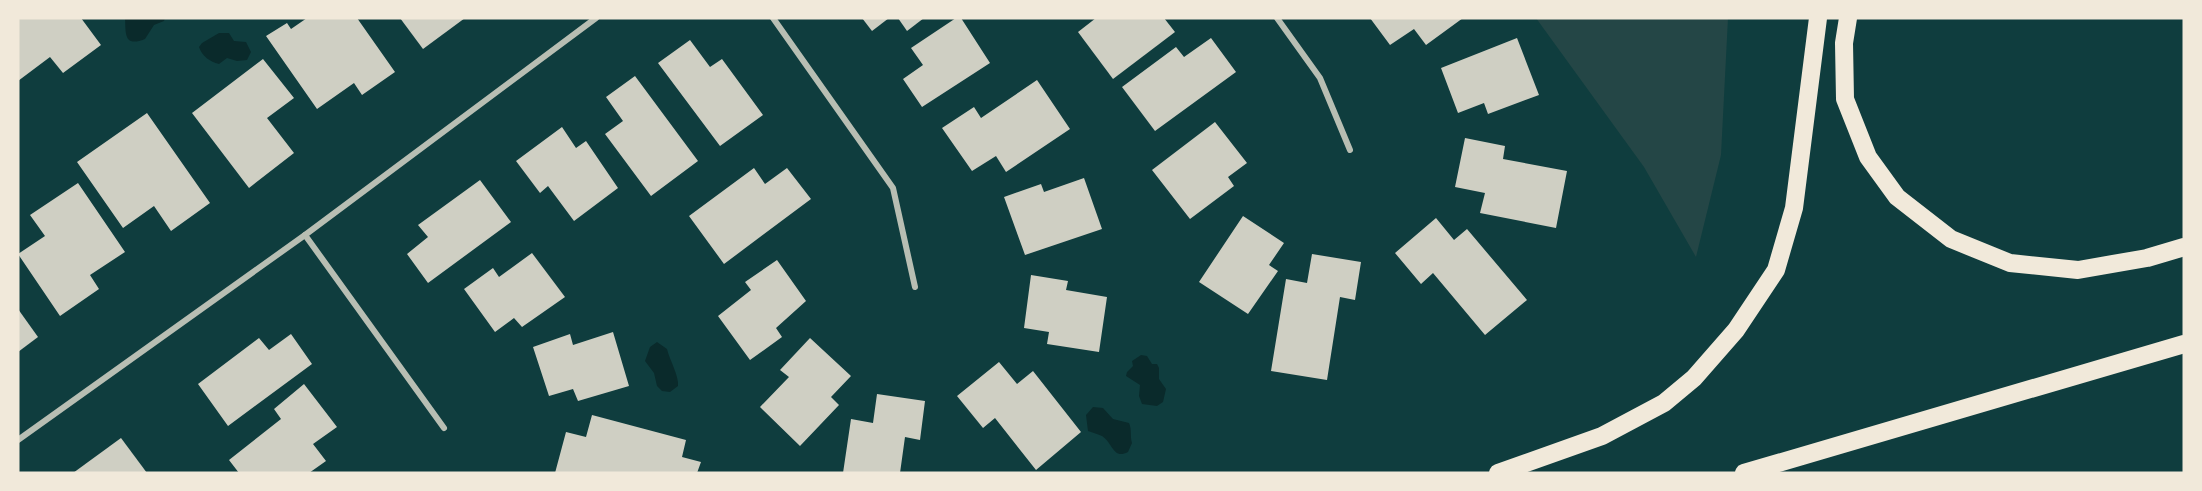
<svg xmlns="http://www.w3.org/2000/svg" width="2202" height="491" viewBox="0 0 2202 491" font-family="'Work Sans',sans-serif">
  <rect width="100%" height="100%" fill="#0f3d3e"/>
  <path fill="#244646" d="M1536 18H1728L1721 155 1696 257 1644 167Z"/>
  <g fill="#0a2a2b">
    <path d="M125 18H165L164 21 154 25 145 39C123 48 126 32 125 18Z"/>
    <path d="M219 33H229L234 41 246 42 251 52 247 60 237 61 227 58 219 64C210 62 202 56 199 47L202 43Z"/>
    <path d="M657 342 667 349C670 361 679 376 678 386L670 392 662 391 657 386 654 373 645 361 650 347Z"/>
    <path d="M1141 355 1147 356 1152 364H1157L1159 368V379L1166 389 1163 402 1157 406 1142 404 1139 396 1140 385 1126 376 1127 372 1133 366 1132 361Z"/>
    <path d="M1093 407 1103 408 1113 419 1129 423C1132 430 1130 436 1132 443L1128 452C1113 460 1113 443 1102 436 1098 434 1093 433 1088 431L1086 415Z"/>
  </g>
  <g fill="#cfcfc3">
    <path d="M18 18H81L101 45 63 73 50 57 18 81Z"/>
    <path d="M307 18H357L395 72 362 95 354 83 317 109 266 36 287 23 291 29Z"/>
    <path d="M400 18H465L423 49Z"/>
    <path d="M862 18H889L872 31Z"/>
    <path d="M898 18H924L907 31Z"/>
    <path d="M956 18H961L990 63 922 107 903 79 923 65 911 48Z"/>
    <path d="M1096 18H1164L1175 32 1113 79 1078 32Z"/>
    <path d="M1370 18H1463L1426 45 1414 29 1390 45Z"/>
    <path d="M1211 38 1236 72 1155 131 1122 87 1176 47 1184 57Z"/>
    <path d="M1517 38 1539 95 1488 114 1484 103 1458 113 1441 68Z"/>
    <path d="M690 40 710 67 722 59 763 115 720 146 658 63Z"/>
    <path d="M263 59 294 98 267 118 294 153 249 188 192 113Z"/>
    <path d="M635 76 698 161 651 196 605 134 623 121 606 97Z"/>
    <path d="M1037 80 1070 129 1006 172 996 156 972 171 942 128 974 107 981 118Z"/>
    <path d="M147 113 210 203 171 231 154 206 123 228 77 162Z"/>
    <path d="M1215 122 1247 163 1228 177 1234 186 1190 219 1152 170Z"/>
    <path d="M562 127 576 148 586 141 618 188 574 221 548 186 540 193 516 161Z"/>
    <path d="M1465 138 1505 146 1503 159 1567 171 1556 228 1480 213 1485 193 1455 187Z"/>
    <path d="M754 168 765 184 787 168 811 199 724 264 689 216Z"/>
    <path d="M1084 178 1102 229 1025 255 1004 197 1041 184 1044 192Z"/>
    <path d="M480 180 511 222 428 283 407 254 428 237 418 225Z"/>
    <path d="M78 183 125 252 90 275 99 289 60 316 18 254 45 236 30 215Z"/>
    <path d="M1243 216 1284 243 1269 265 1278 271 1248 314 1199 282Z"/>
    <path d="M1436 218 1454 240 1467 229 1527 300 1485 335 1433 273 1421 284 1395 253Z"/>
    <path d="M532 253 565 297 522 327 514 318 495 332 464 289 493 268 499 277Z"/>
    <path d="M1312 254 1361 262 1355 300 1340 297 1327 380 1271 371 1286 279 1307 283Z"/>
    <path d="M777 260 806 301 776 328 782 337 750 360 718 316 751 290 745 282Z"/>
    <path d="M1031 275 1068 281 1066 290 1107 297 1099 352 1047 344 1049 332 1024 328Z"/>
    <path d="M18 309 38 337 18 352Z"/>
    <path d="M613 332 629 386 578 401 573 389 549 396 533 347 570 334 573 345Z"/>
    <path d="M291 334 312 364 228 426 198 384 259 338 269 350Z"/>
    <path d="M810 338 851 376 831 397 839 405 800 446 760 407 789 377 780 370Z"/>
    <path d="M999 362 1017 384 1033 371 1081 432 1036 470 995 418 983 428 957 396Z"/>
    <path d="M304 384 337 427 313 444 326 461 309 473H239L229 460 281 419 274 409Z"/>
    <path d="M877 394 925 401 920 440 905 437 900 473H843L851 419 873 423Z"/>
    <path d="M592 415 686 440 682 457 701 462 697 473H555L566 432 586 437Z"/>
    <path d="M121 438 147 473H73Z"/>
  </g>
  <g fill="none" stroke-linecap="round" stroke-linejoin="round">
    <g stroke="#b8beb3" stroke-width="6">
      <path d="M773 18 893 188 915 287"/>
      <path d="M1277 18 1320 78 1350 150"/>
      <path d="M305 235 444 428"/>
      <path d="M18 440 305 235 596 18"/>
    </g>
    <g stroke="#f1e9da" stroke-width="18">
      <path d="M1848 18 1844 43 1845 99 1868 157 1897 197 1951 239 2010 263 2078 270 2147 258 2184 247"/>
      <path d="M1498 473 1602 436 1664 403 1694 378 1736 330 1776 270 1794 208 1818 18"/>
      <path d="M1744 473 2184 344"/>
    </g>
  </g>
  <rect width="2202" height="491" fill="none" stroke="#f1e9da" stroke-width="39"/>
</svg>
